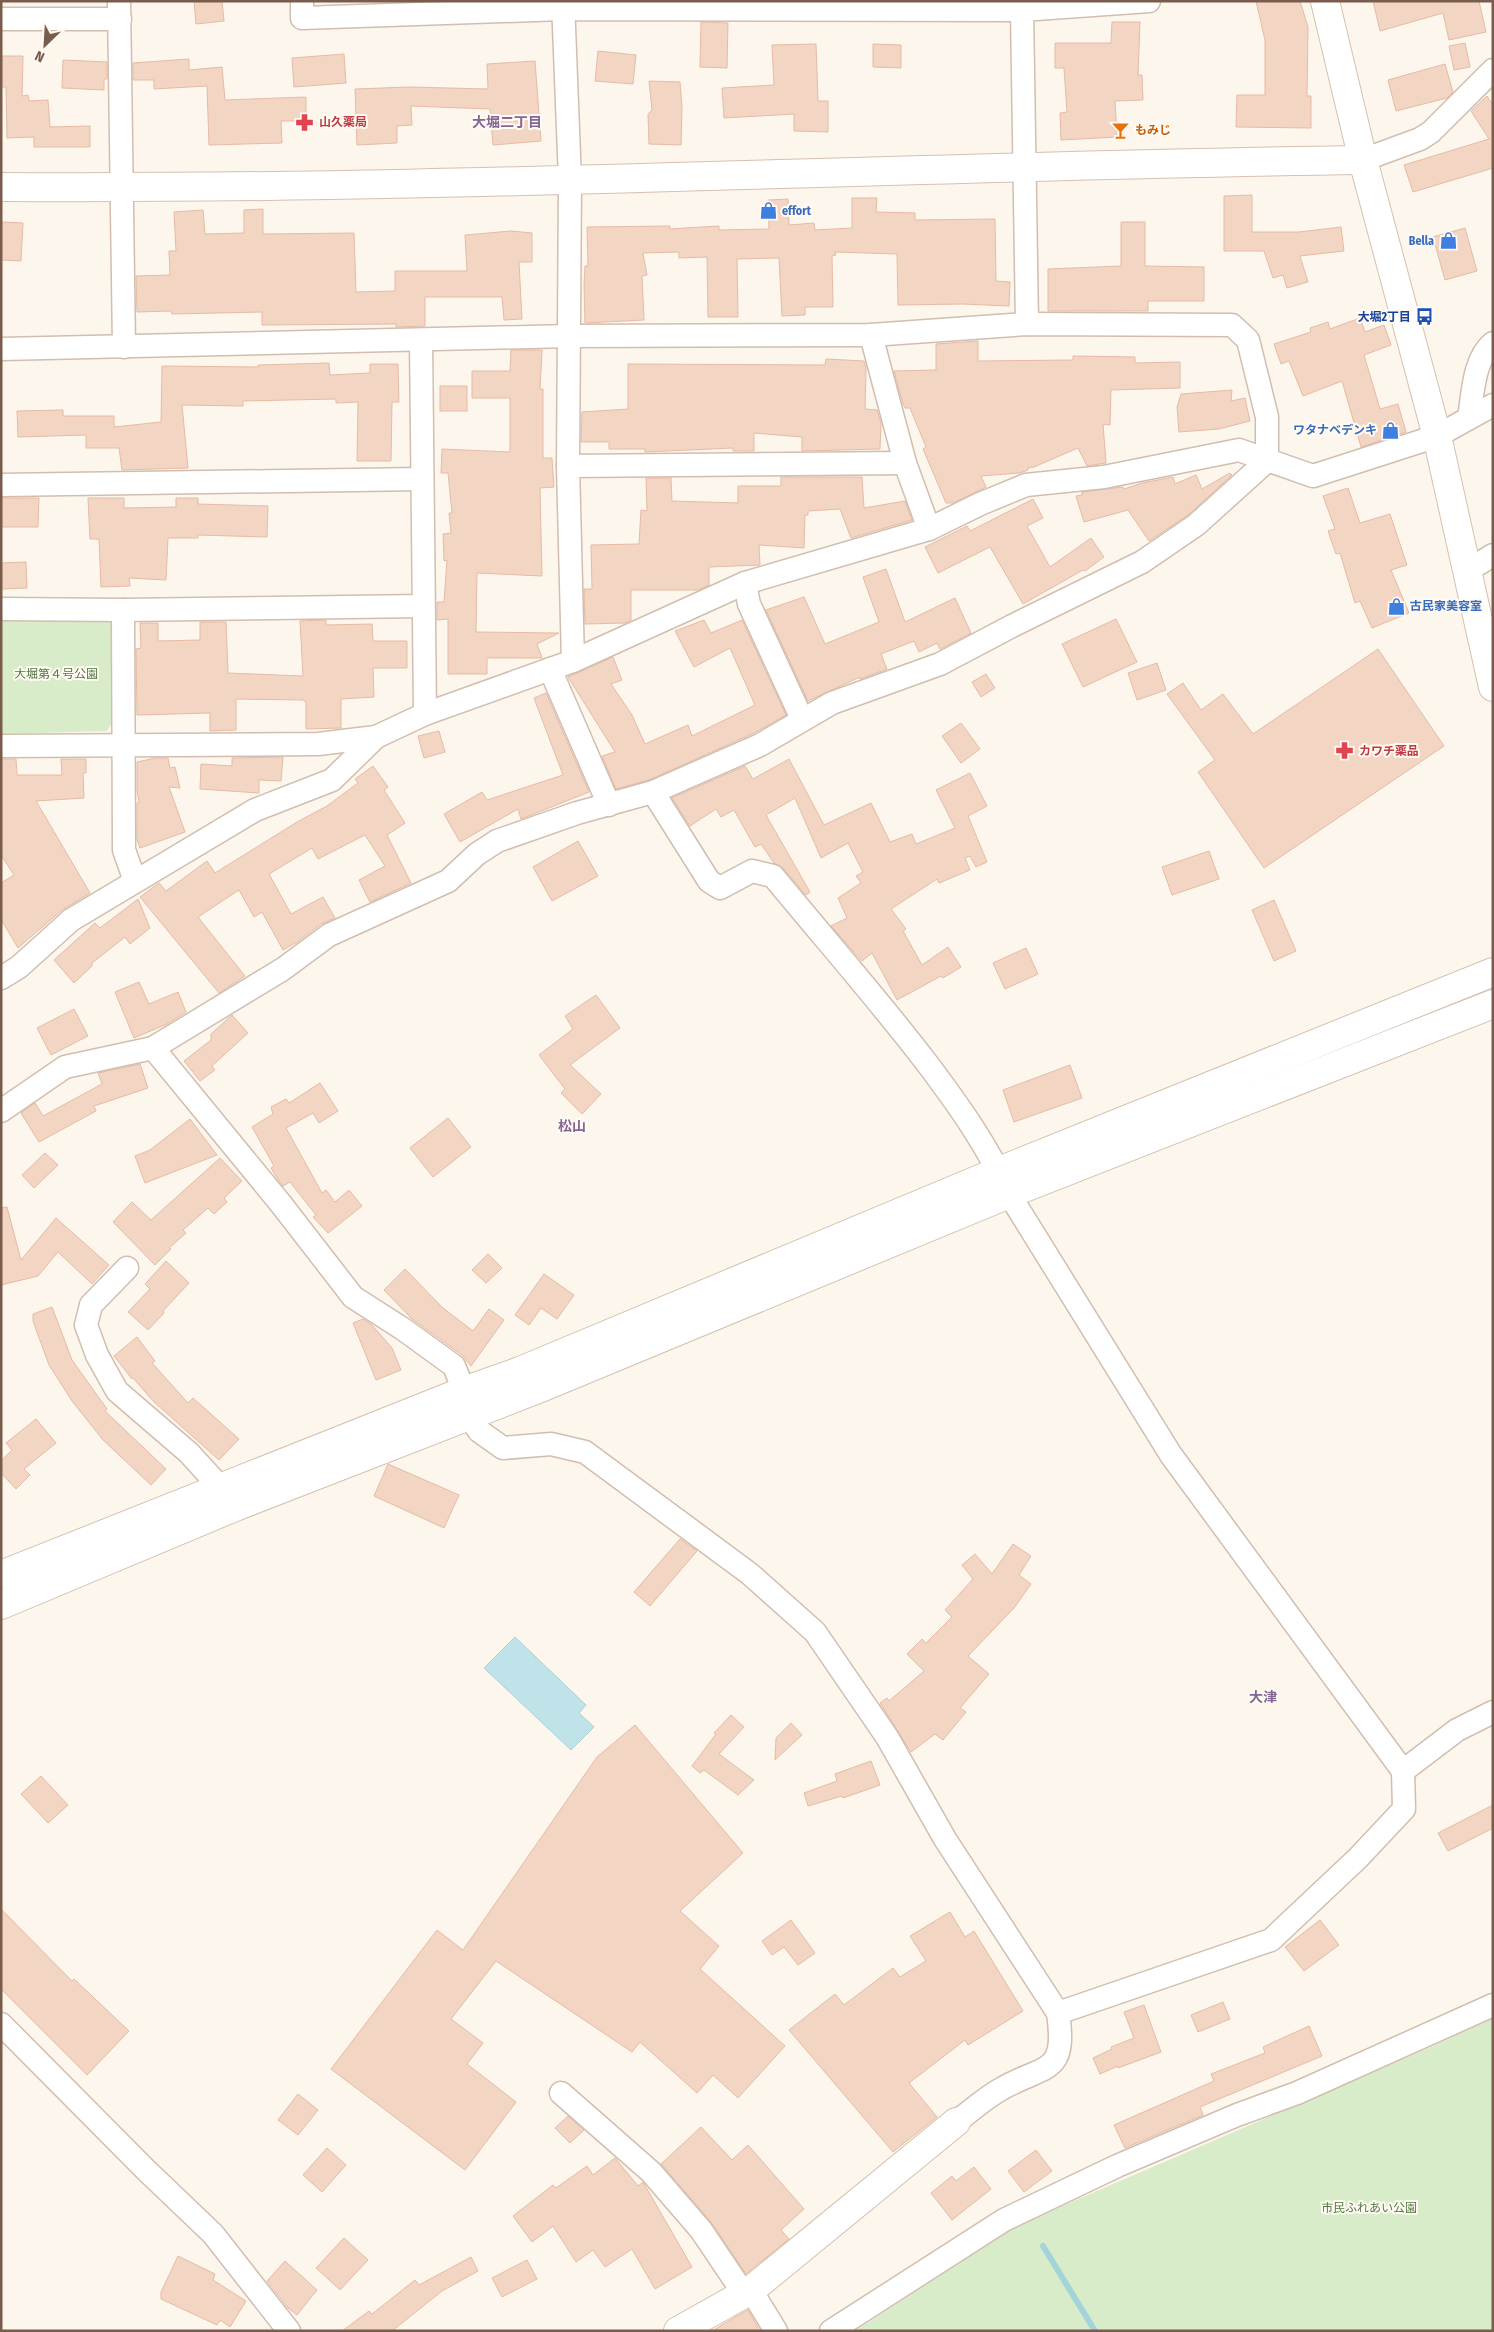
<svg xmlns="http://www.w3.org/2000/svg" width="1494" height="2332" viewBox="0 0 1494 2332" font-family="'Fira Sans Condensed','Noto Sans JP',sans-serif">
  <rect width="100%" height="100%" fill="#fdf6ec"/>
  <g fill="#d8ecc9">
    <path d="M1 616 104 617 111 623V724L107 731 1 734Z"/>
    <path d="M1493 2018V2331H855L1018 2225 1431 2047Z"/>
  </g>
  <path fill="#bfe3e8" stroke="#a5d3da" d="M515 1637 586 1705 579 1713 594 1727 571 1750 484 1668Z"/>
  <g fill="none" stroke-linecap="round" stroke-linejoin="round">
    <path stroke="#a5d3da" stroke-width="6" d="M1043 2246 1095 2331"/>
  </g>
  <g fill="#f3d5c3" stroke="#e6bba3">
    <path d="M194 1H222L224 21 196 24Z"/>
    <path d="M1256 1H1300L1308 27 1307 96H1311V128L1236 127 1237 95H1265V40Z"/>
    <path d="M1373 1H1479L1486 32 1449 40 1443 13 1380 31Z"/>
    <path d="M701 22 728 23 727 68 700 67Z"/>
    <path d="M1112 22H1140L1138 75H1142L1143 100 1115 101 1117 137 1061 140 1060 113 1067 112 1064 68H1055V43H1111Z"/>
    <path d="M1465 43 1470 67 1454 70 1449 46Z"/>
    <path d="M816 44 818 101H828V132L794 131V114L724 118 722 88 774 85 772 45Z"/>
    <path d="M873 44 901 45V68L873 67Z"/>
    <path d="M598 51 636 55 633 84 595 81Z"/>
    <path d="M344 54 346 83 294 87 292 58Z"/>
    <path d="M1 56H23L22 96 28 95 29 101 48 100 50 127 90 126V147H34V137L7 138 6 87H1Z"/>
    <path d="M189 59V70L222 67 225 100 306 97V121H281L282 143 209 145 207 86 154 89V80H133V63Z"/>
    <path d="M63 60 107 62V79H104V90L62 88Z"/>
    <path d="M535 61 541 141 493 145 490 109 411 106 412 125 397 126V143L357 145 355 89 409 87 488 89 487 64Z"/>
    <path d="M1445 64 1453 92 1447 98 1396 111 1388 80Z"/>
    <path d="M649 81 680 82 682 107 681 145 649 144 648 114 652 110Z"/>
    <path d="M1487 96 1493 105V168L1413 192 1404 165 1489 139 1471 111Z"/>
    <path d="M1252 195V232H1299L1341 227 1344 251 1300 256 1308 282 1287 288 1283 275 1273 278 1264 251H1224V196Z"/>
    <path d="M852 198H877L876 212 915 213V220L995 219 996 281 1010 282 1009 306 963 304 898 305 897 254 835 252 836 255 832 256 833 307H805V315L782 316 779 258 737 259 738 317H708L707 257 679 258V252L643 253 647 275 642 276 644 320 585 323 584 285 585 266H588L587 227 670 226V229L719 226V230L769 229 768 200 788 199 789 225 814 223 815 230 852 228Z"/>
    <path d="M263 209V234L354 233 356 292 395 291V271H467L465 235 511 231 532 233V262H519L522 319 504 320 502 297H425V326L396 327V324L262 325V312L172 314 171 311 137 312 136 276 170 275 169 251H176L174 212 203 210 205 234 244 233V210Z"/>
    <path d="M1 222 23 223 21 261 1 260Z"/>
    <path d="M1121 222H1145V266L1204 267V301H1148V311H1048V269L1121 266Z"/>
    <path d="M1465 228 1477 271 1445 280 1433 237Z"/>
    <path d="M1360 318 1365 332 1384 325 1391 345 1364 355 1380 409 1398 404 1406 432 1361 447 1342 381 1303 396 1289 361 1281 364 1274 344 1311 332 1310 328 1328 322 1330 329Z"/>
    <path d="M978 341V361L1073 360V356L1135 357V363L1180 362V388L1111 390 1110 425 1103 424 1106 463 1087 466 1078 448 1034 467 1028 468V470L1020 473 981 476 986 487 953 503H946L923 449 926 447 910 408H905L903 404 894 371 936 370V344Z"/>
    <path d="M511 350H542L540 389H543V458H552L554 487 540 488 542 576 477 573 476 632 559 633 537 644 542 658H487V674H448V619L437 620V602H444L447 560 444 561 443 534 451 533 449 513H452L448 473H441L442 449 510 452V398H472V371H510Z"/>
    <path d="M826 359 864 361 866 368 865 409 877 410 881 423 880 449 802 451V437L754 433V451H733V448L645 452V449H609V442H581L582 412 628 409V364L825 365Z"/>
    <path d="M329 363 330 375 370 373V364H398L399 402H392L391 461H357L358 402 336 403V399L243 401V406L182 405 188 468 122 470 119 448H86V435L18 437 17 411 63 410V416H114V427L161 422 162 366 258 367V365Z"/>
    <rect x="440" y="386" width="27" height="25"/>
    <path d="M1232 390 1231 401 1245 398 1250 421 1219 429 1179 432 1177 407 1181 394Z"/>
    <path d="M1230 473 1232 475 1188 515 1149 541 1128 510 1084 522 1076 496 1082 495V492L1123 487 1124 489 1142 483 1173 477 1175 484 1196 475 1202 489Z"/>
    <path d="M781 477H862L864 508 905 501 912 520 851 538 840 509 808 511V515H805L804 548 759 545 760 565 709 567V585L698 590H631V620L625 623 585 624 584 589H592L591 545 639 544 641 510 647 511 646 478H671L672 501 738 503V486H781Z"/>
    <path d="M1348 488 1360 523 1390 514 1407 565 1391 570 1409 613 1372 628 1360 601 1355 603 1340 553 1336 554 1328 531 1335 529 1323 496Z"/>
    <path d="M1 498H39L38 527H1Z"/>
    <path d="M88 498H124V508L176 507V498H198V504L268 506 267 537 198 535V538H168L166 580 129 578 130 586 101 587 99 539H90Z"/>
    <path d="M1033 499 1043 518 1027 526 1050 567 1091 538 1104 557 1085 571 1083 570 1023 604 990 547 938 573 925 547 967 526 970 531Z"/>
    <path d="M26 562 27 588 1 589V563Z"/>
    <path d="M886 569 905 622 955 598 971 633 940 649 937 643 919 652 914 641 881 654 887 669 860 679V677L808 701 766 610 804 597 825 644 879 622 863 577Z"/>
    <path d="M1116 619 1137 662 1083 687 1062 644Z"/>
    <path d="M326 620V625L372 624 373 641H407V668H373L374 697 341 699V728L306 729V702L303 700 236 699V730L210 731V713L137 715 136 649 141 648 140 623H158V641L200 640V622H226L228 673 303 676 300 621Z"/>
    <path d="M704 620 711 633 742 620 786 715 754 733 649 780 616 789 602 756 615 752 568 677 613 657 622 680 611 684 632 715 645 744 688 725 692 736 755 705 730 648 694 667 675 631Z"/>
    <path d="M1378 649 1444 746 1264 868 1198 772 1215 760 1167 694 1183 683 1201 710 1223 694 1253 734Z"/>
    <path d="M1157 663 1166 690 1137 700 1128 673Z"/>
    <path d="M986 674 995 688 981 697 972 682Z"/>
    <path d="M546 693 589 792 521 819 518 809 460 842 444 814 482 792 487 800 563 775 534 698Z"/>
    <path d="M961 723 980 749 961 763 942 736Z"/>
    <path d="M439 731 445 752 424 758 418 736Z"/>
    <path d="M283 757 281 781 259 780V793L200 789 201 764 232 766V758Z"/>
    <path d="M155 758H168L170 768 175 767 180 788 169 787 185 832 140 848 137 839V803L139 802 137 791V762Z"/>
    <path d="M1 759H16L17 775H62L61 759H86V773H83L84 798 36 801 90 893 62 910 18 948 1 919V883L14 875 1 855Z"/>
    <path d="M789 759 824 825 871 803 890 842 912 834 916 844 955 828 936 790 970 773 987 806 968 816 987 862 976 867 970 856 965 858 970 870 939 883 937 879 891 909 906 929 903 931 922 965 948 947 961 967 943 978 941 976 897 1000 872 953 862 961 831 926 847 918 838 898 861 883 856 876 863 872 848 843 821 858 795 798 766 815 810 892 806 895 783 868 774 863 761 844 755 847 734 810 721 817 716 809 690 826 672 798 745 766 753 779Z"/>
    <path d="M373 766 388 787 384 790 405 823 387 835 411 883 370 902 359 880 385 866 365 835 318 859 312 848 269 874 291 914 323 897 335 918 321 924 297 942 283 950 262 912 254 917 239 890 198 917 245 976 219 993 140 897 159 883 166 891 207 861 215 873 297 822 327 806 358 783 355 779Z"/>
    <path d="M578 841 598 876 552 901 533 867Z"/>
    <path d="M1209 851 1219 879 1172 895 1162 867Z"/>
    <path d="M138 899 150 928 130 944 125 937 92 963V966L74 983 54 960 95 923 100 928Z"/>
    <path d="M1274 900 1296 951 1274 961 1252 910Z"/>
    <path d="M1026 948 1038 974 1005 989 993 963Z"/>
    <path d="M139 982 149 1004 178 992 186 1012 167 1024 134 1038 115 992Z"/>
    <path d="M596 995 620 1028 570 1065 601 1094 582 1114 561 1093 565 1089 539 1055 573 1029 565 1016Z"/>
    <path d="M74 1009 88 1036 51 1055 37 1028Z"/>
    <path d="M232 1015 248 1033 212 1066 215 1070 200 1081 184 1061 211 1040V1034Z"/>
    <path d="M140 1064 148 1088 94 1106 96 1111 39 1142 21 1113 35 1103 43 1116 102 1084 98 1073Z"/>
    <path d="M1070 1065 1082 1098 1014 1122 1003 1090Z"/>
    <path d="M320 1083 338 1111 319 1123 313 1113 286 1128 322 1193 326 1190 335 1202 349 1190 362 1206 328 1233 313 1217 316 1215 290 1182 283 1186 277 1178 271 1168 274 1166 252 1127 273 1114 271 1107 286 1099 289 1103Z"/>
    <path d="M448 1118 471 1147 433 1177 410 1148Z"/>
    <path d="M190 1119 217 1155 145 1183 135 1156 150 1150Z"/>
    <path d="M45 1153 58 1165 34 1188 22 1175Z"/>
    <path d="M220 1158 242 1181 224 1198 227 1202 214 1214 208 1208 183 1230 186 1233 169 1248 171 1249 155 1265 113 1222 132 1202 151 1220Z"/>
    <path d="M7 1207 21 1260 56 1218 109 1265 92 1284 58 1252 38 1276 1 1285V1208Z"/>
    <path d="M488 1254 502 1268 486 1283 472 1270Z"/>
    <path d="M166 1261 189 1283 163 1311 164 1313 148 1330 128 1312 150 1289 145 1284Z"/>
    <path d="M405 1269 443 1308 473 1331 489 1309 504 1320 471 1366 462 1355 412 1319 384 1290Z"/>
    <path d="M544 1274 574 1295 557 1319 541 1308 529 1325 515 1315Z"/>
    <path d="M52 1307 72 1360 107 1409 105 1411 166 1469 151 1485 103 1440 72 1401 49 1365 33 1321V1314Z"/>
    <path d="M363 1319 372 1325 392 1348 401 1370 376 1380 353 1323Z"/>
    <path d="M137 1337 155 1361 152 1363 188 1403 193 1398 239 1439 219 1460 154 1402 133 1378 132 1379 114 1356Z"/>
    <path d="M36 1419 56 1443 24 1469 30 1475 16 1489 1 1473V1461L12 1450 6 1443Z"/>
    <path d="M388 1464 459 1495 444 1528 374 1496Z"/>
    <path d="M680 1539 697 1551 650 1606 634 1592Z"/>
    <path d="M1013 1544 1031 1556 1019 1575 1031 1584 1014 1608 968 1656 989 1674 960 1708 966 1712 943 1740 935 1734 911 1752 880 1703 887 1698 889 1701 924 1671 907 1654 922 1639 926 1643 952 1617 945 1610 973 1579 962 1565 975 1554 992 1574Z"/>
    <path d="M731 1715 744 1727 719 1754 754 1780 738 1795 704 1770 700 1773 692 1766 716 1734 714 1733Z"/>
    <path d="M791 1723 802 1735 775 1760 776 1738Z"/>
    <path d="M635 1725 743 1853 680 1911 719 1946 700 1969 785 2046 738 2098 713 2075 697 2093 640 2042 632 2052 496 1961 451 2019 483 2043 467 2064 516 2102 465 2170 331 2069 437 1930 463 1950 597 1757Z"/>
    <path d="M871 1761 880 1785 843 1798 842 1796 808 1806 804 1793 837 1781 835 1774Z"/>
    <path d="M41 1776 68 1805 48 1823 21 1794Z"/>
    <path d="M1493 1805V1828L1448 1851 1438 1833Z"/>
    <path d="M1 1909 72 1981 74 1979 129 2031 87 2075 1 1989Z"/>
    <path d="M950 1912 965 1937 974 1931 1023 2011 968 2045 965 2040 909 2083 937 2117 893 2152 789 2030 835 1994 844 2005 893 1968 900 1977 926 1961 910 1936Z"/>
    <path d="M791 1920 815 1953 798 1965 784 1947 772 1955 762 1941Z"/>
    <path d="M1320 1920 1339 1945 1304 1971 1285 1947Z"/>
    <path d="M1223 2002 1230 2019 1198 2032 1191 2015Z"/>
    <path d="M1144 2005 1161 2052 1118 2068V2066L1100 2074 1093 2058 1112 2049 1111 2047 1134 2038 1124 2012Z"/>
    <path d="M1309 2026 1322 2056 1200 2107 1203 2115 1125 2148 1114 2125 1214 2081 1211 2074 1265 2053 1263 2047Z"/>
    <path d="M298 2094 318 2110 298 2135 278 2120Z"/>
    <path d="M568 2116 584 2130 570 2143 555 2128Z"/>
    <path d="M701 2127 732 2160 748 2145 804 2209 781 2230 789 2239 746 2274 711 2222 661 2164Z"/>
    <path d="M327 2148 346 2165 322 2192 303 2175Z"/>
    <path d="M1036 2150 1052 2171 1024 2192 1008 2171Z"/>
    <path d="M615 2158 638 2186 643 2182 692 2267 655 2289 632 2249 605 2267 593 2250 576 2262 553 2226 532 2242 513 2216 553 2185 556 2188 587 2166 593 2175Z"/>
    <path d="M974 2167 991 2189 952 2220 931 2193 952 2176 956 2181Z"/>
    <path d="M344 2238 368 2260 340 2290 316 2268Z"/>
    <path d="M178 2256 215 2274 213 2280 246 2301 230 2327 220 2320 217 2325 161 2299V2292Z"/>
    <path d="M471 2257 478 2271 442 2291 392 2331H342L369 2311 372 2314 415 2280 419 2285Z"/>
    <path d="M527 2260 537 2279 502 2297 492 2278Z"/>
    <path d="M285 2261 317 2290 297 2315 288 2308 267 2281Z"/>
    <path d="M748 2310 760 2331H712L737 2316Z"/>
  </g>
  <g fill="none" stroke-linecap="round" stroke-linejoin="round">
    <defs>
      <g id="street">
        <path d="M119 1 124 347"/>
        <path d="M302 1V18L563 9 1022 10 1149 1"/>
        <path d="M563 1 570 181 568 466 573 661"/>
        <path d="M1022 10 1027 324"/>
        <path d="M1 19H120"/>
        <path d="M1363 160 1420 139 1431 132 1493 70"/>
        <path d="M871 335 905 463 929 529"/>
        <path d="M421 340 425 714"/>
        <path d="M1 349 570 336 871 335 1027 324 1232 325 1248 340 1267 417V461L1196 525 1142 562 1012 626 940 664 832 703 760 745 653 792 577 813 497 841 477 854 448 881 329 935 283 969 153 1048 65 1067 1 1111"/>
        <path d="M1469 418C1473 394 1473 360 1493 343"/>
        <path d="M568 466 905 463"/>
        <path d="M1 485 421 479"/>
        <path d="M1467 571 1493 555"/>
        <path d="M745 583 749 604 802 719"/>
        <path d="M1 609 123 610 423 606"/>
        <path d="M123 610 124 850 135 881"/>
        <path d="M550 669 609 805"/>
        <path d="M1 746 318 744 376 737 425 714 573 661 745 583 929 529 980 504 1026 485 1104 477 1239 450 1313 476 1437 436 1493 405"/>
        <path d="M653 792 709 881 720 888 752 871 773 876C824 938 877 998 926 1062 957 1103 988 1146 1009 1194L1171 1455 1403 1771 1404 1809 1358 1858 1271 1940 1058 2013"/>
        <path d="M1 978 19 967 71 920 255 810 332 780 376 737"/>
        <path d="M153 1048 281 1204 353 1297 403 1329 454 1366 464 1391 468 1414 479 1431 503 1448 551 1444 585 1452 750 1574 815 1632 887 1737 945 1839 1058 2013C1067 2075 1046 2064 1003 2088 986 2097 971 2111 956 2122"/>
        <path d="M127 1268 91 1305 86 1325 97 1355 117 1391 189 1453 220 1487"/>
        <path d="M1403 1771 1457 1730 1493 1712"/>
        <path d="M1 2024 146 2170 213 2234 289 2331"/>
        <path d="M561 2093 651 2172 701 2230 744 2294"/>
        <path d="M751 2290 776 2331"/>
        <path d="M831 2331 1004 2220 1117 2166 1237 2115 1297 2093 1493 2005"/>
      </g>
      <g id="secondary">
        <path d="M1325 1 1363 160 1437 436 1493 687"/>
        <path d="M1 187C455 190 909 166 1363 160"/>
        <path d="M1 1575 464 1391 520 1371 999 1171 1493 972"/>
        <path d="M1 1605 235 1507 543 1387 1009 1194 1493 1004"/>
        <path d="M678 2331 751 2290 956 2122"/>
      </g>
    </defs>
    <use href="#street" stroke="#d1beb0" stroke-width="25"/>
    <use href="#secondary" stroke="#d6c0b0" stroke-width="30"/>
    <use href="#street" stroke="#fff" stroke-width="22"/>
    <use href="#secondary" stroke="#fff" stroke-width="28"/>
  </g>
  <defs>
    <symbol id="pharmacy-bare" viewBox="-9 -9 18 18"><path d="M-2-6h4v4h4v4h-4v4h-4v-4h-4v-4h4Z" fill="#e0444e" stroke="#fffaf3" stroke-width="2.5" paint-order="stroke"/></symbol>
    <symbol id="bar-bare" viewBox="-9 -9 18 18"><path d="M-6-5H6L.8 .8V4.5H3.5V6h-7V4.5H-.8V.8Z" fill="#e8710a" stroke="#fffaf3" stroke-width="2.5" paint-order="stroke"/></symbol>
    <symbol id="shop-bare" viewBox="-9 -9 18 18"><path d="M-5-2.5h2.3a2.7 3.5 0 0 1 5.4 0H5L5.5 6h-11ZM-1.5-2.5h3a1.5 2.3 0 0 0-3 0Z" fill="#3f7fe0" stroke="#fffaf3" stroke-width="2.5" paint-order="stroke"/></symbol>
    <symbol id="bus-bare" viewBox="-9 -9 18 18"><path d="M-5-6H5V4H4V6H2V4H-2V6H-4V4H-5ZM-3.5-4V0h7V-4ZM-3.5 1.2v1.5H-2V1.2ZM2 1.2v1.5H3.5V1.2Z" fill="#1a4fb4" stroke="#fffaf3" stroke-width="2.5" paint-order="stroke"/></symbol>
  </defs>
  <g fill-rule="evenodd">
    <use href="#pharmacy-bare" x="292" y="110" width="25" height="25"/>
    <use href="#bar-bare" x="1108" y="118" width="25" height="25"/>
    <use href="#shop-bare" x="756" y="198" width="25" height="25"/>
    <use href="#shop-bare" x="1436" y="228" width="25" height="25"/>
    <use href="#bus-bare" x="1412" y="304" width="25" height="25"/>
    <use href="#shop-bare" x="1378" y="418" width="25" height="25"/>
    <use href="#shop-bare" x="1384" y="594" width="25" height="25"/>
    <use href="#pharmacy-bare" x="1332" y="738" width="25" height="25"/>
  </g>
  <g text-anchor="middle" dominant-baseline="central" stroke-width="4" stroke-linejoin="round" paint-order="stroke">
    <g font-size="12" font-weight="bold" fill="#be3a42" stroke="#fffaf3" text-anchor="start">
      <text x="319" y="122">山久薬局</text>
      <text x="1359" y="751">カワチ薬品</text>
    </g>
    <g font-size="12" font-weight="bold" fill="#c56008" stroke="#fffaf3" text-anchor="start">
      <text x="1135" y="130">もみじ</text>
    </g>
    <g font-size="12" font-weight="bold" fill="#366cbe" stroke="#fffaf3" text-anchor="start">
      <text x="782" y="211">effort</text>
      <text x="1434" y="241" text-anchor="end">Bella</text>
      <text x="1377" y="430" text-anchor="end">ワタナベデンキ</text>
      <text x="1410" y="606">古民家美容室</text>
    </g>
    <g font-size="12" font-weight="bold" fill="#164399" stroke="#fffaf3" text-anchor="end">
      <text x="1411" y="317">大堀2丁目</text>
    </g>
    <g font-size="12" fill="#537a41" stroke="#fffaf3">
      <text x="56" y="674">大堀第４号公園</text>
      <text x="1369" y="2208">市民ふれあい公園</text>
    </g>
    <g font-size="14" font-weight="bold" fill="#846695" stroke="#fffaf3">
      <text x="507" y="122">大堀二丁目</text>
      <text x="572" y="1126">松山</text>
      <text x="1263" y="1697">大津</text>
    </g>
  </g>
  <rect width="1494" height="2332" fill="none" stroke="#7a5c4d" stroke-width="5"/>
  <g transform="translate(45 45) rotate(205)" stroke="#fffaf3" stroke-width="4" paint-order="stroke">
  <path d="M0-4L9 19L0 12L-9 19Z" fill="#7a5c4d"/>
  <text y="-8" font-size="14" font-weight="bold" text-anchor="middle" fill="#7a5c4d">N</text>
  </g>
</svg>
